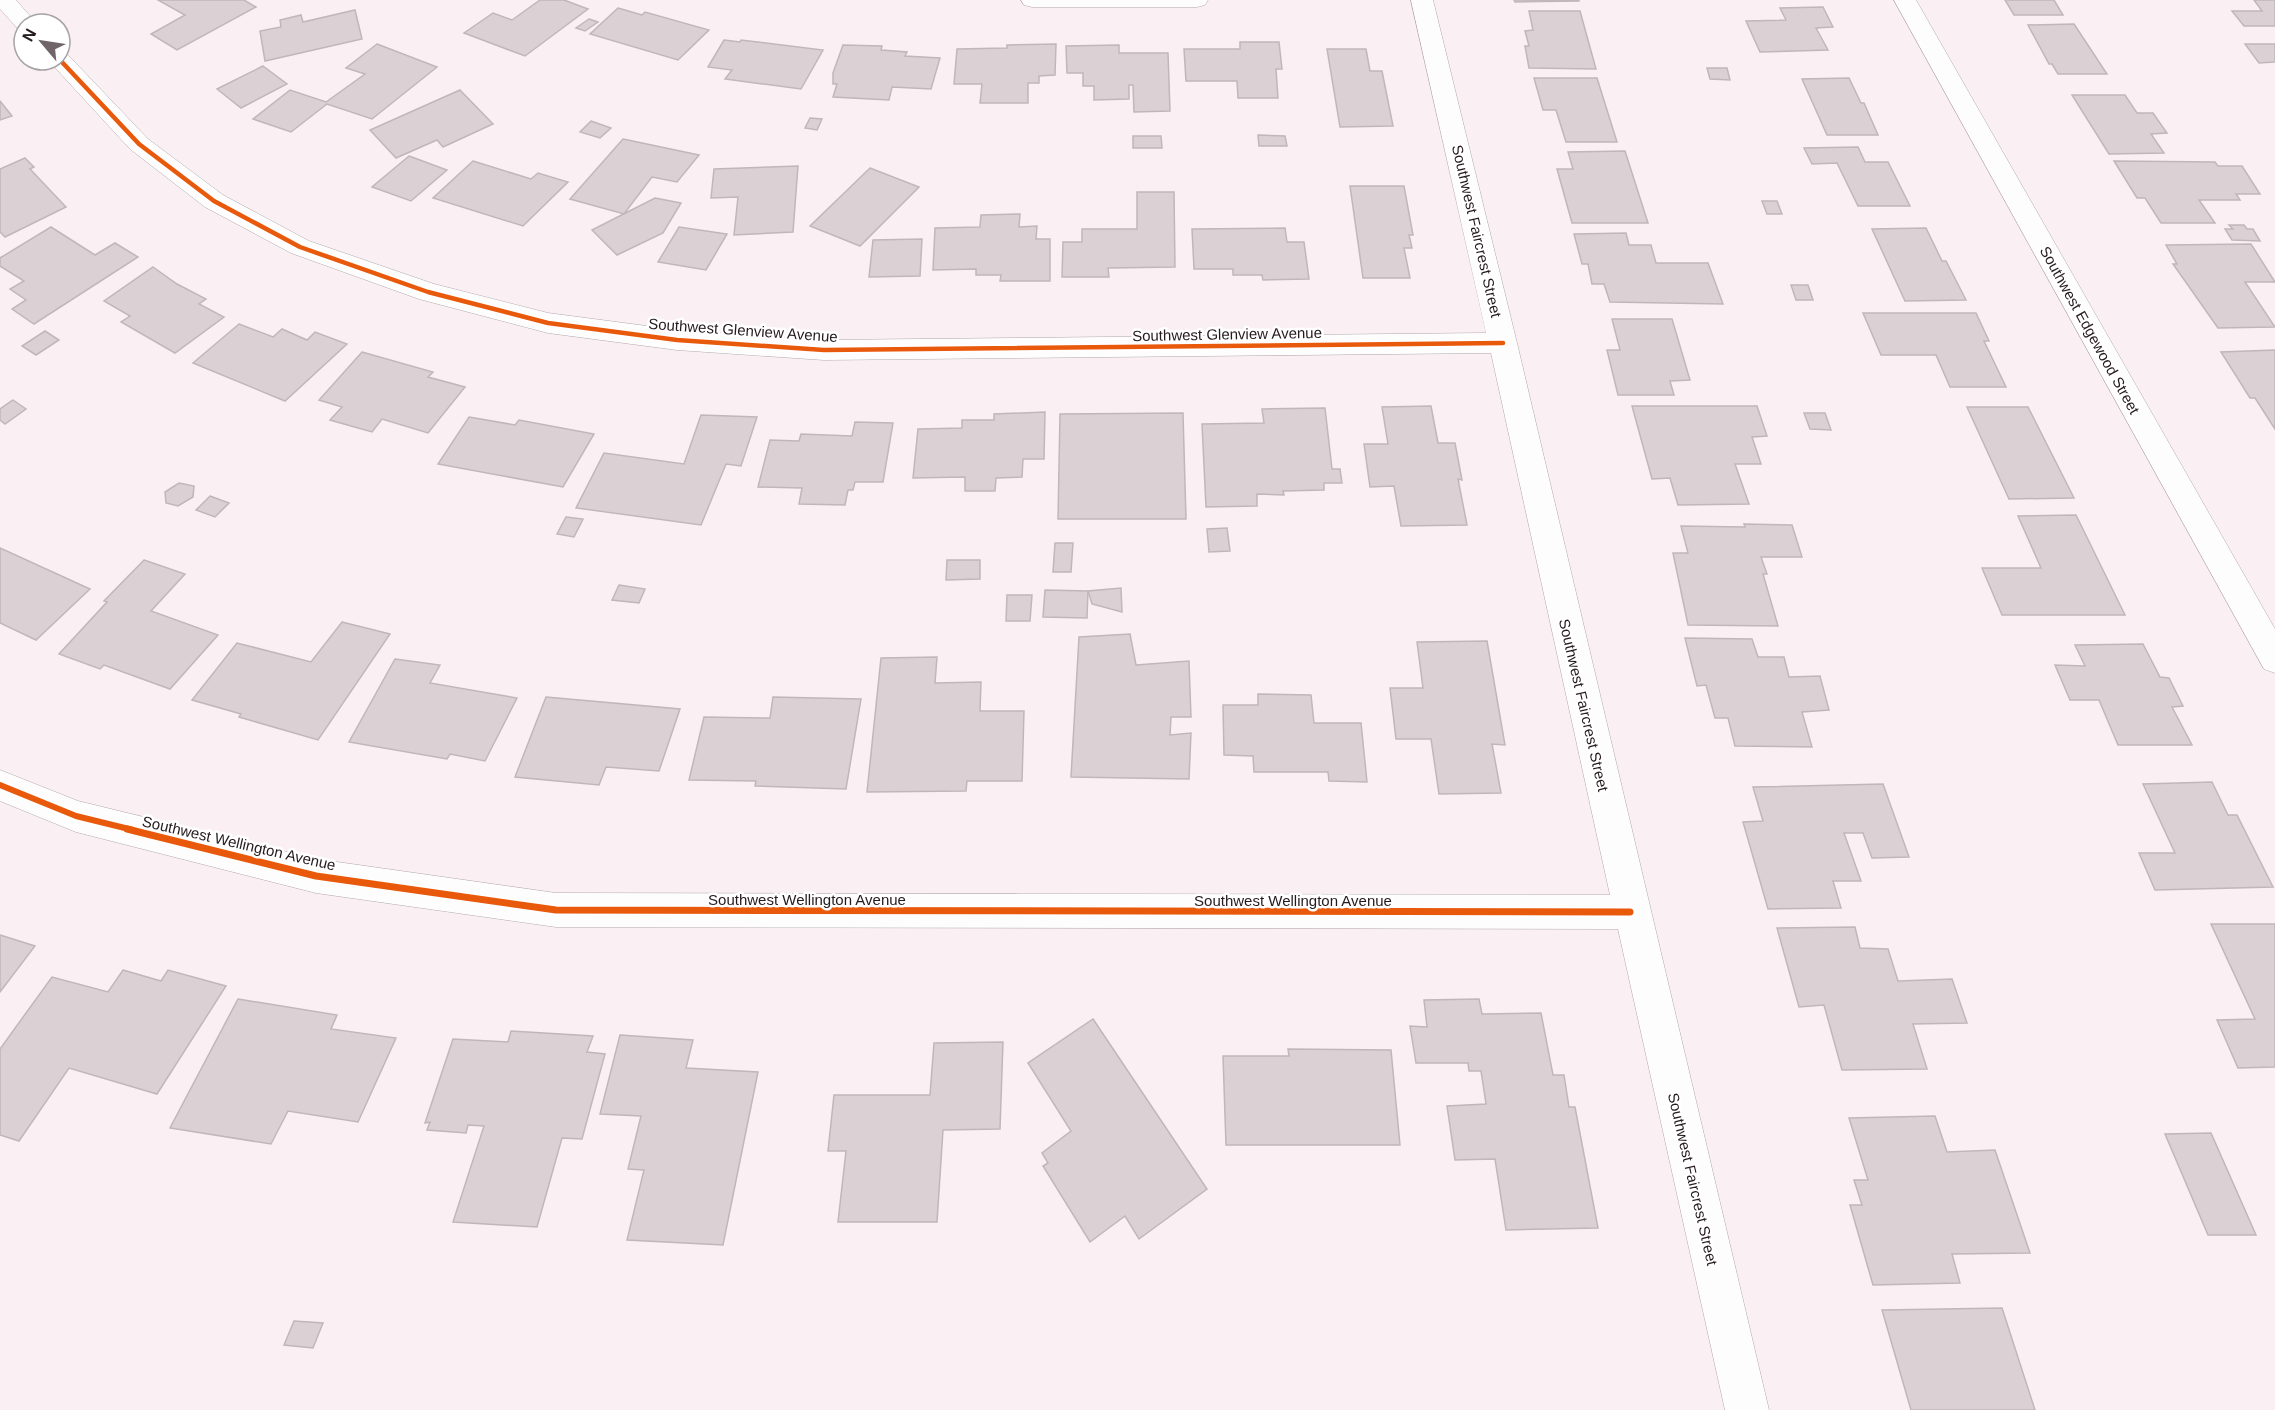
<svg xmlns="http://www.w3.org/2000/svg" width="2275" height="1410" viewBox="0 0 2275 1410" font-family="Arial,sans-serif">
  <rect width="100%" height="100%" fill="#faf0f3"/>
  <g fill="#dbd1d4" stroke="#c0b7ba" stroke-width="1.5">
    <path d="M158 0H244L256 7 177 50 151 34 185 15Z"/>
    <path d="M540 0H564L588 9 525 56 464 33 493 13 512 20Z"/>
    <path d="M1514 0H1579V1L1515 2Z"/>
    <path d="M2005 0H2054L2063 15H2014Z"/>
    <path d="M2254 0H2275V26H2244L2232 11H2262Z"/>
    <path d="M1823 7 1833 27 1816 28 1828 50 1760 52 1746 21 1786 20 1780 8Z"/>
    <path d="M618 8 642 15 645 12 709 30 678 60 590 34Z"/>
    <path d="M355 10 362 39 265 61 260 31 281 27 280 20 301 15 303 22Z"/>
    <path d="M1529 11H1580L1596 69 1529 68 1525 46H1529L1525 31 1533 30Z"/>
    <path d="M589 19 598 22 585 31 576 28Z"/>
    <path d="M2074 24 2107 74H2058L2052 64H2049L2028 25Z"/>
    <path d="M724 40 740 42 741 40 823 50 801 89 725 79 732 70 708 67Z"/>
    <path d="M1240 42H1279L1282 69H1276L1278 98H1238L1237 81H1186L1184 49H1240Z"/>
    <path d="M377 44 437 67 372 119 327 104 291 132 253 119 290 90 326 102 365 74 346 68Z"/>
    <path d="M1056 44 1055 75 1039 76V83H1028V103H980L982 84H954L957 49 1007 48V45Z"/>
    <path d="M2245 44H2275V62L2259 63Z"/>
    <path d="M843 45 882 46 881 50 907 52 905 56 940 58 931 89 892 87 889 100 833 97 837 84H833V73Z"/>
    <path d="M1119 45V53H1168L1170 111 1134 112 1133 85H1129V99L1094 100V86H1083V73H1067L1066 46Z"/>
    <path d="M1327 49H1366L1370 71H1382L1393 126 1340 127Z"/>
    <path d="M263 66 287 84 241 108 217 89Z"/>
    <path d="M1707 68H1727L1730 80 1710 79Z"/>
    <path d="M1534 78H1597L1617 142H1566L1556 110H1543Z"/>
    <path d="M1849 78 1861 103H1864L1878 135H1827L1802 79Z"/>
    <path d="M460 90 493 124 443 147 437 140 396 158 370 130Z"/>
    <path d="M2072 95H2125L2137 113H2153L2167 133 2151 134 2164 153 2109 154Z"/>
    <path d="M0 101 12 116 0 120Z"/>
    <path d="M810 118 822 119 817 130 805 128Z"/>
    <path d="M591 121 611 128 600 138 580 132Z"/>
    <path d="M1258 135 1285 136 1287 146H1259Z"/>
    <path d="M1133 136H1161L1162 148H1133Z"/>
    <path d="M623 139 699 155 677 182 652 177 624 214 570 199Z"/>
    <path d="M1858 147 1865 162H1888L1910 206H1858L1837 163 1812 164 1804 148Z"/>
    <path d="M1625 151 1648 223H1572L1557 169H1573L1568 152Z"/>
    <path d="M409 156 447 170 411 201 372 187Z"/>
    <path d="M25 158 34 167 30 169 66 207 5 237 0 232V169Z"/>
    <path d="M473 161 531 179 538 173 568 182 523 226 433 198Z"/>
    <path d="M2114 161 2215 162 2218 166H2242L2260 194H2236L2240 200H2199L2215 223H2161L2145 198H2137Z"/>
    <path d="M798 166 793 232 734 235 738 197 711 198 714 169Z"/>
    <path d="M870 168 919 187 860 246 810 226Z"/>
    <path d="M1350 186H1404L1413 235H1409L1412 248H1404L1410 278H1363Z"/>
    <path d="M1137 192H1174L1175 267 1108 268 1109 277H1062L1063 242H1082V229H1137Z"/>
    <path d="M655 198 681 203 663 233 617 255 592 230Z"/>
    <path d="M1762 201H1777L1782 214H1767Z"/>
    <path d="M1020 214 1019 227 1037 226 1036 239H1050V281H1000L1001 275H976V269L933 270 935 228 980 227 981 215Z"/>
    <path d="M2229 225H2244L2247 229H2253L2260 241 2232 240 2225 229H2233Z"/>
    <path d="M51 227 95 255 115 243 138 257 34 324 12 309 26 300 10 289 24 281 0 266V258Z"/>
    <path d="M679 227 727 234 706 270 658 262Z"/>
    <path d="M1285 228 1287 242H1304L1309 279 1263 280 1262 275H1233V269H1194L1192 229Z"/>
    <path d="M1926 228 1942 261H1946L1966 300 1905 301 1872 229Z"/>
    <path d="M1626 233 1629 245H1651L1656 263H1708L1723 304 1610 302 1604 284H1592L1588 264H1582L1574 234Z"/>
    <path d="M922 239 920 276 869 277 873 240Z"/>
    <path d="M2251 244 2275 282H2245L2275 327 2218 328 2173 264H2177L2166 245Z"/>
    <path d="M153 267 177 284 206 299 199 304 224 317 175 353 121 322 130 316 104 301Z"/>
    <path d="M1791 285H1808L1813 300H1796Z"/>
    <path d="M1863 313H1976L1989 341H1984L2006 387H1950L1936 355H1881Z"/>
    <path d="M1612 319H1672L1690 380 1670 381 1674 395H1618L1607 350H1620Z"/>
    <path d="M239 324 273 337 282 329 307 340 315 332 347 344 285 401 193 363Z"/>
    <path d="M45 331 59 340 36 355 22 346Z"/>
    <path d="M2275 350V429L2255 398H2250L2221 352Z"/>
    <path d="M362 352 433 372 428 377 465 387 428 433 382 419 372 432 330 420 342 407 319 400Z"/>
    <path d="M13 400 26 409 5 424 0 420V409Z"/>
    <path d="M1431 406 1438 443H1455L1462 480 1458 479 1467 525 1401 526 1394 486 1370 487 1364 444H1388L1382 407Z"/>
    <path d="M1632 406H1757L1767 436 1752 437 1761 464H1735L1749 504 1678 505 1670 478 1652 479Z"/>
    <path d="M1967 407H2028L2074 498 2009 499Z"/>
    <path d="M1325 408 1332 469H1340L1342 483H1324V490L1283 491 1284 495 1257 494V506L1206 507 1202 424 1264 423 1262 409Z"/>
    <path d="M1045 412 1044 459H1023L1022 477 996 478 995 491H965V477L913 478 918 429 962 428V420H994V414Z"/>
    <path d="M1183 413 1186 519H1058L1060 414Z"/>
    <path d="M1804 413H1825L1831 430 1810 429Z"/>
    <path d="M701 415 757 417 741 466 726 464 701 525 576 508 604 453 684 464Z"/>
    <path d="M469 417 515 425 519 420 594 434 563 487 438 464Z"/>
    <path d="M855 422 893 423 883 482H855L853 490H848L845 505 799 504 802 488 758 487 770 440 799 441 801 434 852 436Z"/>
    <path d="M179 483 194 486 193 497 178 506 166 503 165 492Z"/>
    <path d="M210 496 229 503 215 517 196 510Z"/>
    <path d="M2076 515 2125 615H2002L1982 568H2041L2018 516Z"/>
    <path d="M566 517 583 519 574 537 557 534Z"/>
    <path d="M1744 524 1792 525 1802 557H1761L1767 574H1763L1778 626 1688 625 1673 553H1688L1681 526 1745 527Z"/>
    <path d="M1227 528 1230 551 1209 552 1207 529Z"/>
    <path d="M1055 543H1073L1071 572H1053Z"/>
    <path d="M0 548 90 589 36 640 0 623Z"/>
    <path d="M144 560 185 574 151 611 218 635 170 689 104 665 100 669 59 654 107 602 104 601Z"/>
    <path d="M947 560H980V579L946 580Z"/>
    <path d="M619 585 645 589 639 603 612 600Z"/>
    <path d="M1121 588 1122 612 1092 604 1088 591Z"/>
    <path d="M1045 590 1088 591 1087 618 1043 617Z"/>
    <path d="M1007 595H1032L1030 621H1006Z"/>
    <path d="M342 622 390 634 318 740 239 717 241 714 192 700 237 643 311 662Z"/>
    <path d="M1130 634 1136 665 1189 661 1191 717H1171L1170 735 1191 733 1189 779 1071 777 1079 637Z"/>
    <path d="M1685 638 1752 639 1758 657H1784L1789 677 1820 676 1829 710 1802 712 1812 747 1735 746 1728 718H1715L1706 685 1697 686Z"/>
    <path d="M1487 641 1505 745 1492 744 1501 793 1439 794 1431 739H1396L1390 688H1423L1417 642Z"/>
    <path d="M2143 644 2160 677 2169 678 2183 706 2172 707 2192 745H2118L2099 700H2070L2055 665 2085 666 2075 645Z"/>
    <path d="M937 657 935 683 981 682 980 711H1024L1022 781H967L966 791 867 792 881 658Z"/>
    <path d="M395 659 440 665 430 683 517 698 485 761 450 754 447 759 349 742Z"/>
    <path d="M1258 694 1311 695 1314 723H1361L1367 782 1329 781 1328 772H1254L1253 756 1224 755 1223 705H1258Z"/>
    <path d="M546 697 680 709 659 771 606 767 599 785 515 777Z"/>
    <path d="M773 697 861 699 846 789 755 786 756 781 689 780 704 717 770 718Z"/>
    <path d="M2212 782 2228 815H2237L2273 887 2155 890 2139 853H2175L2143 784Z"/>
    <path d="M1883 784 1909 857 1872 858 1863 833H1844L1861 881H1833L1841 908 1768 909 1743 822 1763 821 1753 787Z"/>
    <path d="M2211 924H2275V1067L2238 1068 2217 1020 2255 1019Z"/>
    <path d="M1855 927 1860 948 1888 949 1898 981 1952 979 1967 1023 1913 1024 1927 1069 1842 1070 1824 1005 1799 1007 1777 928Z"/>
    <path d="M0 935 35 946 0 992Z"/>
    <path d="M123 970 161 981 168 970 226 986 157 1094 69 1068 19 1141 0 1135V1049L52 977 108 992Z"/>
    <path d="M238 999 337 1015 331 1029 396 1038 358 1122 288 1111 271 1144 170 1128Z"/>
    <path d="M1479 999 1482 1014 1541 1013 1553 1075H1564L1569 1107H1575L1598 1228 1506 1230 1495 1159 1455 1160 1447 1106 1486 1104 1481 1071H1469L1468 1063H1416L1410 1026 1427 1027 1424 1000Z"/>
    <path d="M1093 1019 1207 1189 1139 1239 1125 1216 1090 1242 1043 1166 1048 1163 1042 1153 1071 1131 1028 1063Z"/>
    <path d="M511 1031 593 1036 587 1052 605 1054 582 1139 562 1138 537 1227 453 1222 484 1126 468 1125 466 1133 427 1130 430 1122 425 1123 453 1039 508 1042Z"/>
    <path d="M620 1035 693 1040 686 1068 758 1072 723 1245 627 1240 644 1170 628 1169 641 1116 600 1114Z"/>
    <path d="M1003 1042 1000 1129 943 1130 937 1222H838L846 1151H828L834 1095H930L934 1043Z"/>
    <path d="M1288 1049 1391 1050 1400 1145H1226L1223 1056H1289Z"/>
    <path d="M1935 1116 1947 1152 1995 1150 2030 1253 1952 1254 1960 1283 1873 1285 1850 1205H1862L1854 1180H1868L1849 1118Z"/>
    <path d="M2211 1133 2256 1235H2208L2165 1134Z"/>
    <path d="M2002 1308 2035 1410H1911L1882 1310Z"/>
    <path d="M294 1321 323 1323 313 1348 284 1345Z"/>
  </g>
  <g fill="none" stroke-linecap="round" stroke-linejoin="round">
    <defs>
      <g id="street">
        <path d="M0 0H16L37 24H24V30L18 29 0 9Z"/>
        <path d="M1021 0H1208L1205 5 1197 7H1032L1024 5Z"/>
        <path d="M1411 0H1433L1517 343 1769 1410H1725L1618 929 556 927 316 893 76 832 0 801V770L78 801 316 859 556 893 1610 895 1491 353 824 360 677 350 548 333 419 299 291 253 205 207 130 149 48 60H60V53L68 55 148 139 223 195 309 241 434 284 548 313 677 330 824 340 1486 333Z"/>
        <path d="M1894 0H1916L2275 629V673L2264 669Z"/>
      </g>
    </defs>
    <use href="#street" stroke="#b2a8ac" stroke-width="1"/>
    <use href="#street" fill="#fefdfd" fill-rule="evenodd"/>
    <defs>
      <path id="cycleway-far2" d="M60 60 139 144 214 201 300 247 428 292 548 323 677 340 824 350 1503 343"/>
      <path id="cycleway-far1" d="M0 785 76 816 133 830"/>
      <path id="cycleway" d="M127 829 316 876 556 910 1630 912"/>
    </defs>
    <use href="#cycleway-far2" stroke="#fff" stroke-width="8"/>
    <use href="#cycleway-far1" stroke="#fff" stroke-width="10"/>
    <use href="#cycleway" stroke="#fff" stroke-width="10"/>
    <use href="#cycleway-far2" stroke="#e8590c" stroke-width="4.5"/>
    <use href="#cycleway-far1" stroke="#e8590c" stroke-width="6"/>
    <use href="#cycleway" stroke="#e8590c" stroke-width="7"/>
  </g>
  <g text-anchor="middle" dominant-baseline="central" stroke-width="5" stroke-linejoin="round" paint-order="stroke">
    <g font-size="15" fill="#251a1e" stroke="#fff">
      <text transform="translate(1477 231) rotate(77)">Southwest Faircrest Street</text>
      <text transform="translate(743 330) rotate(4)">Southwest Glenview Avenue</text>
      <text transform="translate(2090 330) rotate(61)">Southwest Edgewood Street</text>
      <text transform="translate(1227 334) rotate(-1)">Southwest Glenview Avenue</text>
      <text transform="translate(1584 705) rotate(77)">Southwest Faircrest Street</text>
      <text transform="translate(239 843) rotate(13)">Southwest Wellington Avenue</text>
      <text x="807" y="899">Southwest Wellington Avenue</text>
      <text x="1293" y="900">Southwest Wellington Avenue</text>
      <text transform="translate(1693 1179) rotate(77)">Southwest Faircrest Street</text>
    </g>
  </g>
  <g transform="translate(42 42) rotate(299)"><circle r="28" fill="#ffffff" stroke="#a8a3a5" stroke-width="1.5"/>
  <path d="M0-4.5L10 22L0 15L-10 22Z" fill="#706569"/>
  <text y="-9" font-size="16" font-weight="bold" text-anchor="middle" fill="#251a1e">N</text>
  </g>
</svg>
